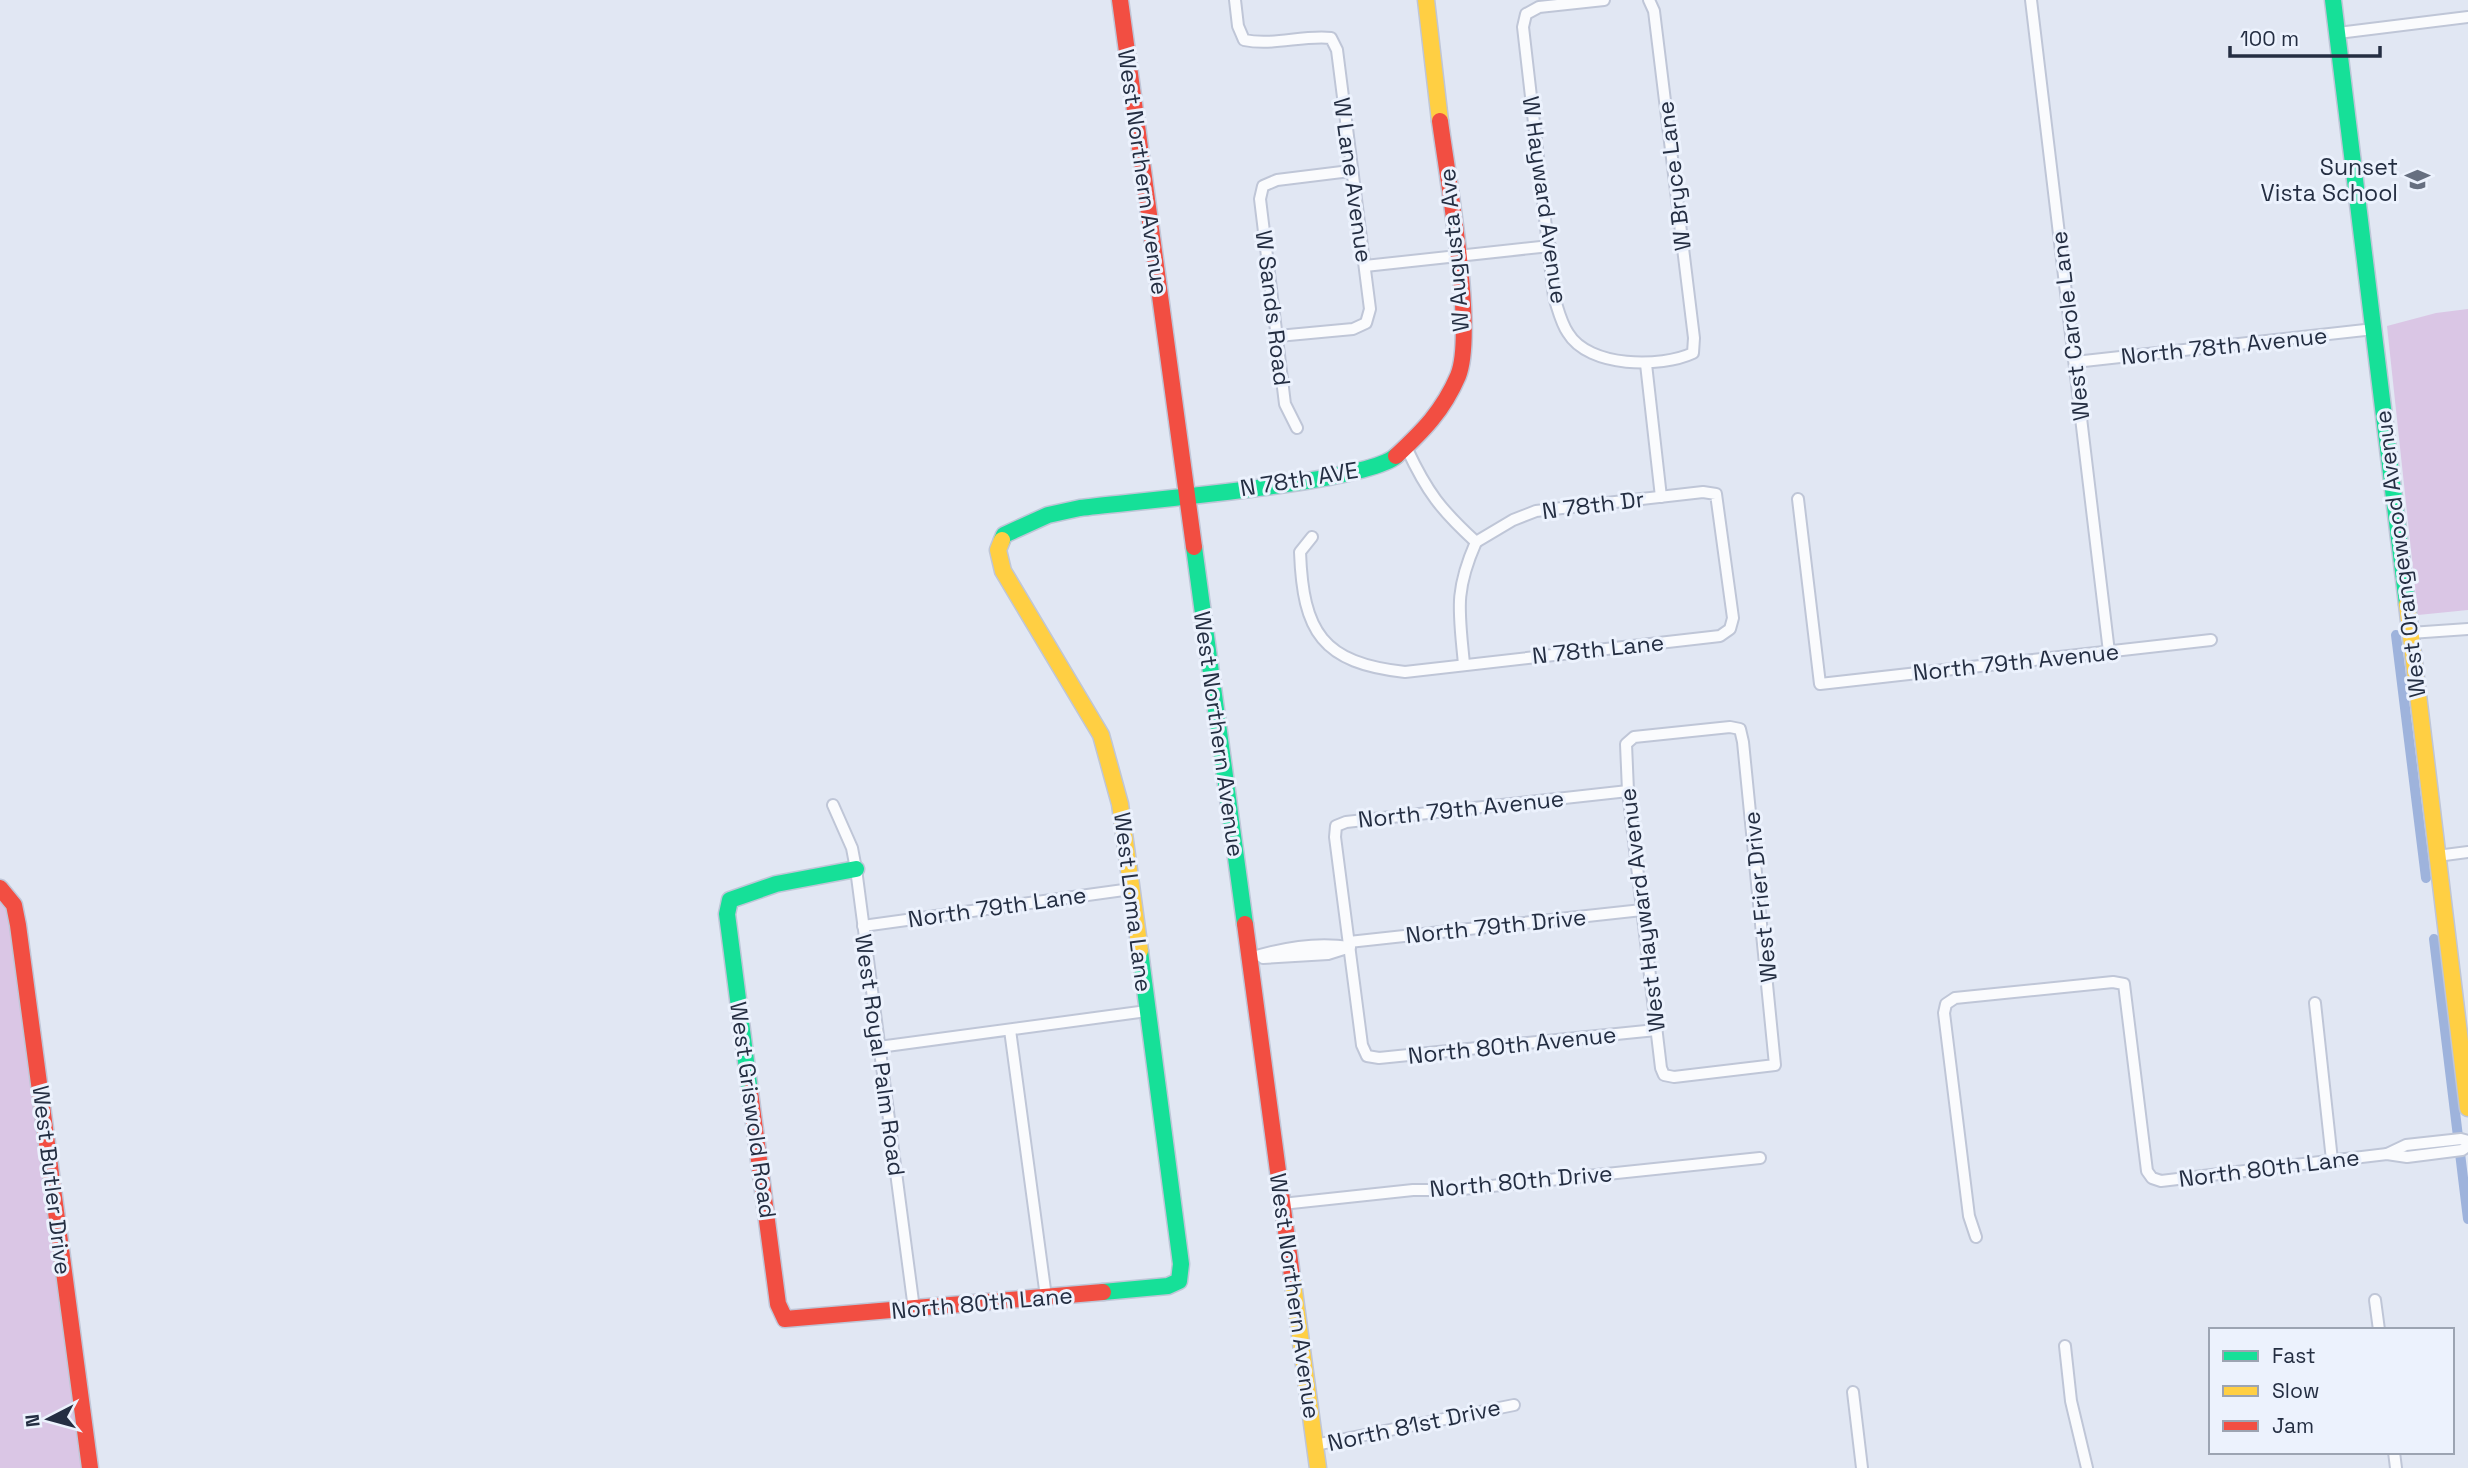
<svg xmlns="http://www.w3.org/2000/svg" width="2468" height="1468" viewBox="0 0 2468 1468" font-family="'Space Grotesk',sans-serif">
  <rect width="100%" height="100%" fill="#e1e7f3"/>
  <g fill="#dac6e5">
    <path d="M2468 309V610L2418 615 2387 326 2436 313Z"/>
    <path d="M0 902 9 914 84 1468H0Z"/>
  </g>
  <g fill="none" stroke-linecap="round" stroke-linejoin="round">
    <g stroke="#9eb3dc" stroke-width="10">
      <path d="M2396 635 2426 878"/>
      <path d="M2434 939 2468 1219"/>
    </g>
    <defs>
      <g id="street">
        <path d="M1235 0 1238 26 1244 40C1273 46 1302 35 1331 38L1337 50 1370 309 1366 323 1353 329 1278 336"/>
        <path d="M1604 0 1539 7 1526 14 1523 27 1554 297C1558 309 1561 323 1568 333 1589 368 1661 368 1693 353L1694 338 1654 11 1649 0"/>
        <path d="M2031 0 2109 652"/>
        <path d="M2338 33 2468 17"/>
        <path d="M1365 266 1550 246"/>
        <path d="M2075 362 2374 329"/>
        <path d="M1646 364 1661 497"/>
        <path d="M1297 428 1285 404 1260 199 1263 186 1277 180 1350 171"/>
        <path d="M1407 449C1427 492 1441 510 1476 542"/>
        <path d="M1798 499 1820 684 2211 640"/>
        <path d="M1312 537 1300 552C1303 632 1322 663 1405 672L1720 636 1730 629 1733 618 1716 494 1703 492 1536 511 1513 520 1476 542"/>
        <path d="M2410 633 2468 629"/>
        <path d="M1464 664C1459 611 1454 592 1476 542"/>
        <path d="M1730 727 1740 729 1743 742 1775 1065 1674 1077 1664 1075 1661 1068 1628 791 1626 744 1634 737Z"/>
        <path d="M1628 791 1346 822 1336 826 1335 837 1362 1045 1367 1056 1379 1058 1656 1030"/>
        <path d="M833 805 852 848 856 869 914 1309"/>
        <path d="M2437 856 2468 852"/>
        <path d="M863 926 1131 889"/>
        <path d="M1349 942 1642 910"/>
        <path d="M1250 958C1283 948 1314 942 1350 947"/>
        <path d="M1263 958 1328 954 1347 948"/>
        <path d="M2315 1003 2332 1160"/>
        <path d="M1010 1030 1046 1297"/>
        <path d="M879 1047 1147 1011"/>
        <path d="M2387 1154 2406 1145 2461 1139 2468 1141"/>
        <path d="M1282 1204 1413 1190H1453L1760 1158"/>
        <path d="M1976 1237 1969 1216 1944 1013 1946 1004 1955 998 2113 982 2124 984 2147 1171 2152 1178 2161 1181 2387 1154 2407 1157 2462 1150 2468 1146"/>
        <path d="M2375 1300 2379 1330"/>
        <path d="M2065 1346 2071 1401 2087 1468"/>
        <path d="M1853 1392 1862 1468"/>
        <path d="M1315 1445 1514 1405"/>
        <path d="M2394 1452 2396 1468"/>
      </g>
      <g id="fast">
        <path d="M2333 0 2407 604"/>
        <path d="M1002 540 1004 535 1048 515 1080 508C1135 501 1366 483 1396 456"/>
        <path d="M1194 547 1245 924"/>
        <path d="M750 1092 727 914 730 900 776 884 856 869"/>
        <path d="M1103 1292 1168 1286 1179 1281 1181 1264 1140 951"/>
      </g>
      <g id="slow">
        <path d="M1426 0 1440 121"/>
        <path d="M1002 540 998 550 1003 571 1101 735 1120 804 1140 951"/>
        <path d="M2407 604 2468 1108"/>
        <path d="M1292 1276 1318 1468"/>
      </g>
      <g id="jam">
        <path d="M1120 0 1194 547"/>
        <path d="M1396 456C1423 431 1443 411 1458 376 1476 332 1447 175 1440 121"/>
        <path d="M0 888 14 905 18 925 90 1468"/>
        <path d="M1245 924 1292 1276"/>
        <path d="M750 1092 778 1304 785 1319 1103 1292"/>
      </g>
    </defs>
    <use href="#street" stroke="#bfc6d7" stroke-width="14"/>
    <use href="#fast" stroke="#bfc6d7" stroke-width="19"/>
    <use href="#slow" stroke="#bfc6d7" stroke-width="19"/>
    <use href="#jam" stroke="#bfc6d7" stroke-width="19"/>
    <use href="#street" stroke="#fafbfd" stroke-width="10"/>
    <use href="#fast" stroke="#16e098" stroke-width="16"/>
    <use href="#slow" stroke="#ffcf43" stroke-width="16"/>
    <use href="#jam" stroke="#f24e42" stroke-width="16"/>
  </g>
  <defs>
    <symbol id="school-bare" viewBox="-9 -9 18 18"><path d="M0-5L7-2L0 1L-7-2ZM-4 1L0 2.5L4 1V4Q0 6-4 4Z" fill="#666f80" stroke="#ecf2fd" stroke-width="2.5" paint-order="stroke"/></symbol>
  </defs>
  <g fill-rule="evenodd">
    <use href="#school-bare" x="2400" y="162" width="35" height="35"/>
  </g>
  <g text-anchor="middle" dominant-baseline="central" stroke-width="6" stroke-linejoin="round" paint-order="stroke">
    <g font-size="23" fill="#242e42" stroke="#ecf2fd" text-anchor="end">
      <text x="2398" y="167">Sunset<tspan x="2398" dy="26">Vista School</tspan></text>
    </g>
    <g font-size="23" fill="#242e42" stroke="#ecf2fd">
      <text transform="translate(1143 172) rotate(82)">West Northern Avenue</text>
      <text transform="translate(1674 176) rotate(-97)">W Bryce Lane</text>
      <text transform="translate(1353 180) rotate(82)">W Lane Avenue</text>
      <text transform="translate(1545 200) rotate(82)">W Hayward Avenue</text>
      <text transform="translate(1454 250) rotate(-95)">W Augusta Ave</text>
      <text transform="translate(1273 308) rotate(83)">W Sands Road</text>
      <text transform="translate(2070 326) rotate(-97)">West Carole Lane</text>
      <text transform="translate(2224 346) rotate(-6)">North 78th Avenue</text>
      <text transform="translate(1299 479) rotate(-9)">N 78th AVE</text>
      <text transform="translate(1593 505) rotate(-7)">N 78th Dr</text>
      <text transform="translate(2400 554) rotate(-97)">West Orangewood Avenue</text>
      <text transform="translate(1598 649) rotate(-6)">N 78th Lane</text>
      <text transform="translate(2016 662) rotate(-6)">North 79th Avenue</text>
      <text transform="translate(1219 734) rotate(82)">West Northern Avenue</text>
      <text transform="translate(1461 809) rotate(-6)">North 79th Avenue</text>
      <text transform="translate(1760 897) rotate(-96)">West Frier Drive</text>
      <text transform="translate(1133 902) rotate(83)">West Loma Lane</text>
      <text transform="translate(997 907) rotate(-8)">North 79th Lane</text>
      <text transform="translate(1642 910) rotate(-97)">West Hayward Avenue</text>
      <text transform="translate(1496 926) rotate(-6)">North 79th Drive</text>
      <text transform="translate(1512 1045) rotate(-6)">North 80th Avenue</text>
      <text transform="translate(880 1055) rotate(82)">West Royal Palm Road</text>
      <text transform="translate(753 1110) rotate(82)">West Griswold Road</text>
      <text transform="translate(2269 1168) rotate(-7)">North 80th Lane</text>
      <text transform="translate(52 1180) rotate(83)">West Butler Drive</text>
      <text transform="translate(1521 1181) rotate(-5)">North 80th Drive</text>
      <text transform="translate(1295 1296) rotate(82)">West Northern Avenue</text>
      <text transform="translate(982 1303) rotate(-5)">North 80th Lane</text>
      <text transform="translate(1414 1425) rotate(-12)">North 81st Drive</text>
    </g>
  </g>
  <rect x="2209" y="1328" width="245" height="126" fill="#ecf2fd" stroke="#9ca4b2" stroke-width="2"/>
  <rect x="2223" y="1351" width="35" height="10" fill="#16e098" stroke="#9ca4b2" stroke-width="2"/>
  <text x="2272" y="1363" font-size="21" fill="#242e42">Fast</text>
  <rect x="2223" y="1386" width="35" height="10" fill="#ffcf43" stroke="#9ca4b2" stroke-width="2"/>
  <text x="2272" y="1398" font-size="21" fill="#242e42">Slow</text>
  <rect x="2223" y="1421" width="35" height="10" fill="#f24e42" stroke="#9ca4b2" stroke-width="2"/>
  <text x="2272" y="1433" font-size="21" fill="#242e42">Jam</text>
  <g transform="translate(49 1419) rotate(264)" stroke="#ecf2fd" stroke-width="5" paint-order="stroke">
  <path d="M0-5L12 26L0 18L-12 26Z" fill="#242e42"/>
  <text y="-10" font-size="19" font-weight="bold" text-anchor="middle" fill="#242e42">N</text>
  </g>
  <path d="M2230 46v10h150v-10" fill="none" stroke="#242e42" stroke-width="3.5"/>
  <text x="2240" y="46" font-size="21" fill="#242e42" stroke="#ecf2fd" stroke-width="5" paint-order="stroke">100 m</text>
</svg>
